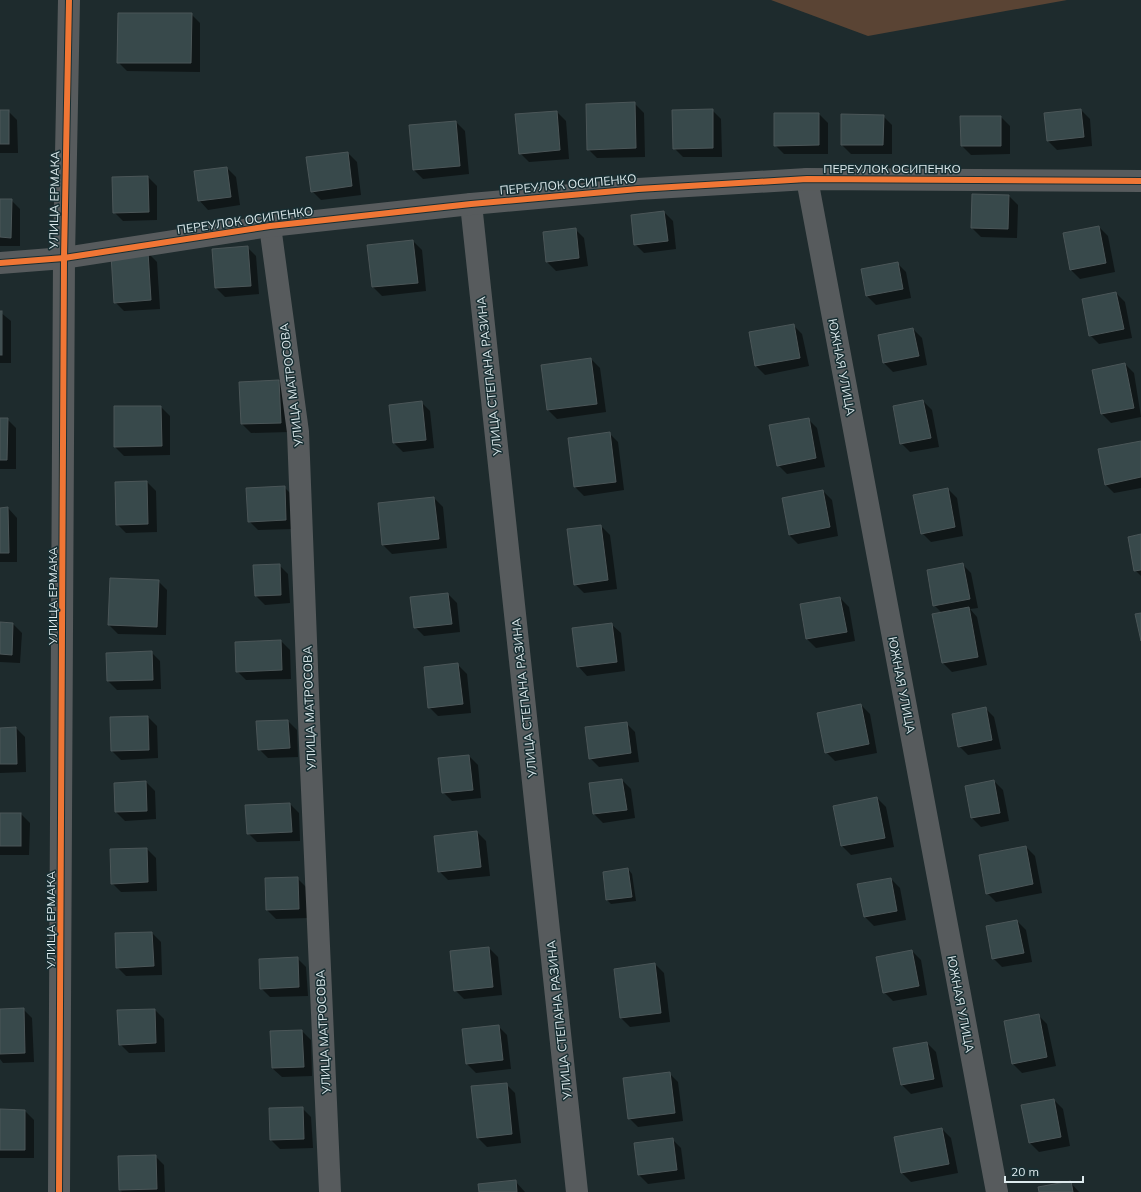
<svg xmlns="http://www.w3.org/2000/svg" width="1141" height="1192" viewBox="0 0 1141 1192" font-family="Mulish,sans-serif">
  <rect width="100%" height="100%" fill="#1e2b2d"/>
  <path fill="#5a4434" d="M771 0H1067L868 36Z"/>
  <g fill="#0007">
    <path d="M191 14 200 23V72L127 71 118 62Z"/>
    <path d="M635 104 644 113 645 157 597 158 588 149Z"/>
    <path d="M712 110 721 119 722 157H683L674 148Z"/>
    <path d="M1081 110 1090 119 1092 146 1057 150 1048 141Z"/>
    <path d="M0 111H8L17 120 18 153H0Z"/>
    <path d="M557 112 566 121 569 159 529 162 520 153Z"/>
    <path d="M775 114H819L828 123V154H784L775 145Z"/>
    <path d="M883 116 892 125V154H851L842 145Z"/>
    <path d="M1001 117 1010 126V154L971 155 962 146Z"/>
    <path d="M456 122 465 131 469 174 423 179 414 170 411 126Z"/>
    <path d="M348 153 357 162 361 195 321 200 312 191Z"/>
    <path d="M227 168 236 177 240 205 208 210 199 200Z"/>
    <path d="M148 177 157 186V220L123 221 114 212Z"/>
    <path d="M1009 196 1018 205 1017 238 981 237 972 228Z"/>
    <path d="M0 200H11L20 209V246H0Z"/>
    <path d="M664 212 673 221 676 249 644 253 635 244Z"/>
    <path d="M1099 227 1108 236 1115 272 1080 279 1071 270Z"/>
    <path d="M575 229 584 238 588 266 556 271 547 262Z"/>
    <path d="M413 241 422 250 426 291 382 296 373 287 368 245Z"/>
    <path d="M247 247 256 256 259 294 225 297 216 288Z"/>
    <path d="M148 253 157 262 160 309 124 311 115 302Z"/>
    <path d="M897 263 906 272 911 298 876 305 867 296Z"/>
    <path d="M1116 293 1125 302 1132 338 1099 344 1090 335Z"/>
    <path d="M0 312 11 321V363H0Z"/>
    <path d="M793 325 802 334 809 366 765 375 756 366Z"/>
    <path d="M913 329 922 338 927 365 893 372 884 363Z"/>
    <path d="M591 359 600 368 606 412 557 419 548 410Z"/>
    <path d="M1125 364 1134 373 1141 417 1111 423 1102 414Z"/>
    <path d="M279 381 288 390 289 432 251 433 242 424Z"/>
    <path d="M923 401 932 410 939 447 910 452 901 443Z"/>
    <path d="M421 402 430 411 434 448 403 452 394 443Z"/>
    <path d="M161 407 170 416V455L124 456 115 447Z"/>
    <path d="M0 419H7L16 428V469H0Z"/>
    <path d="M808 419 817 428 825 467 787 474 778 465Z"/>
    <path d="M609 433 618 442 624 490 584 496 575 487Z"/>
    <path d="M1141 442V488L1114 493 1105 484Z"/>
    <path d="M147 482 156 491 157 532 126 533 117 524 116 483Z"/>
    <path d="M284 487 293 496 294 529 258 530 249 521Z"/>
    <path d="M948 489 957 498 963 536 931 542 922 533Z"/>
    <path d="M823 491 832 500 838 536 798 544 789 535Z"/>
    <path d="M434 498 443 507 447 548 392 554 383 545 379 504Z"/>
    <path d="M8 508 17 518V562H0V509Z"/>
    <path d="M601 526 610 535 617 589 584 593 575 584Z"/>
    <path d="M1141 535V576L1135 570Z"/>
    <path d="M962 564 971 573 978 608 970 609 977 617 987 665 952 672 943 663 933 614 942 613 934 605Z"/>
    <path d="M279 565 288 574 290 603 265 605 256 596Z"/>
    <path d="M158 581 167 590 166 635 118 634 109 625Z"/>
    <path d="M448 594 457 603 460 632 424 636 415 627Z"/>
    <path d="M840 598 849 607 855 641 816 648 807 639 801 605Z"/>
    <path d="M0 623 13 624 22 633 20 663 0 662Z"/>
    <path d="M611 624 621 633 625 671 587 676 578 666Z"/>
    <path d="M281 641 290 650 291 679 246 680 237 671Z"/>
    <path d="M151 652 160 661 161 689 117 690 108 681Z"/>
    <path d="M458 665 467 674 471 713 438 716 429 707Z"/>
    <path d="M861 705 870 714 877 753 835 761 826 752Z"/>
    <path d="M985 708 994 717 1001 749 968 755 959 746Z"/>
    <path d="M148 717 157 726 158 758 121 760 112 751Z"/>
    <path d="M288 721 297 730 298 757 268 758 259 749 257 722Z"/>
    <path d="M626 723 635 732 639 762 599 767 590 758Z"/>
    <path d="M16 728 25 737 26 772 0 773V729Z"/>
    <path d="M469 756 478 765 481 798 452 801 443 792Z"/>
    <path d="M622 780 631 789 635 818 603 823 594 814Z"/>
    <path d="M994 781 1003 790 1009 821 981 827 972 818Z"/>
    <path d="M146 782 155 791 156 819 125 821 116 812Z"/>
    <path d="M877 798 886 807 894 847 851 855 842 846 835 806Z"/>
    <path d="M290 804 299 813 300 841 257 842 248 833Z"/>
    <path d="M0 814H21L30 823 29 855H0Z"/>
    <path d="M477 832 486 841 490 876 448 880 439 871Z"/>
    <path d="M1026 847 1035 856 1042 893 996 902 987 893Z"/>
    <path d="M147 849 156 858 157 891 121 892 112 883Z"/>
    <path d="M628 869 632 874 636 901 611 904 607 900Z"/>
    <path d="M297 878 306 887 308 918 276 919 267 910 266 879Z"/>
    <path d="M891 879 900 888 906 920 874 926 865 917 858 885Z"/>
    <path d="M1017 921 1026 930 1032 962 1002 967 993 958Z"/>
    <path d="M152 933 161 942 162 975 126 976 117 967Z"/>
    <path d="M489 948 498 957 502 995 464 999 455 990Z"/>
    <path d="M912 951 921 960 927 995 893 1001 884 992Z"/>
    <path d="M297 958 306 967 308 996 270 997 261 988Z"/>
    <path d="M655 964 664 973 670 1022 630 1027 621 1018Z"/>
    <path d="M23 1009 32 1018 34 1062 3 1063 0 1059V1010Z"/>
    <path d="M155 1010 164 1019 165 1052 129 1053 120 1044Z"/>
    <path d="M1038 1015 1047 1024 1056 1066 1022 1073 1013 1064Z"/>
    <path d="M498 1026 507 1035 511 1069 476 1073 467 1064Z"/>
    <path d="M302 1031 311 1040 312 1076 282 1077 272 1068 271 1032Z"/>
    <path d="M927 1043 936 1052 943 1087 911 1094 902 1085Z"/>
    <path d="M669 1073 678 1082 683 1121 638 1127 629 1118Z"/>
    <path d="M506 1084 515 1093 521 1143 487 1147 478 1138Z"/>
    <path d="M1054 1100 1063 1109 1070 1146 1039 1152 1030 1143Z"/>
    <path d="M302 1108 311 1117 313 1148 280 1149 271 1140Z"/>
    <path d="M0 1110 25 1111 34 1120V1158H0Z"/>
    <path d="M942 1129 951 1138 958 1173 911 1182 902 1173 895 1138Z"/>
    <path d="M672 1139 681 1148 685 1179 648 1184 639 1175Z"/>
    <path d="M155 1156 164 1165 165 1192H122L120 1190Z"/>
    <path d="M515 1181 525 1192H480Z"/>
    <path d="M1070 1182 1079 1192H1040Z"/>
  </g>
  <g fill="#38494b" stroke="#4b5658">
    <path d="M118 13H192L191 63H117Z"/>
    <path d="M635 102 636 148 587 150 586 104Z"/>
    <path d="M713 109V148L673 149 672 110Z"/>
    <path d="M1081 109 1084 137 1047 141 1044 113Z"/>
    <rect x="0" y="110" width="9" height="34"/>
    <path d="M557 111 560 150 519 154 515 114Z"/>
    <path d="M774 113H819V145L774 146Z"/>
    <path d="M841 114 884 115 883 145H841Z"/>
    <path d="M960 116H1001V146H961Z"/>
    <path d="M456 121 460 166 413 170 409 125Z"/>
    <path d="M348 152 352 186 311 192 306 157Z"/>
    <path d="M227 167 231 197 198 201 194 171Z"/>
    <path d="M148 176 149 212 113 213 112 177Z"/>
    <path d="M972 194 1009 195 1008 229 971 228Z"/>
    <path d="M0 199H12L11 238 0 237Z"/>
    <path d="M664 211 668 241 634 245 631 215Z"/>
    <path d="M1099 226 1106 263 1070 270 1063 233Z"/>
    <path d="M576 228 579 258 546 262 543 232Z"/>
    <path d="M413 240 418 283 372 287 367 245Z"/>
    <path d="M248 246 251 286 215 288 212 249Z"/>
    <path d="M148 252 151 300 114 303 111 255Z"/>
    <path d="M898 262 903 289 866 296 861 269Z"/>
    <path d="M1116 292 1124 329 1089 336 1082 299Z"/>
    <rect x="0" y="311" width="2" height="44"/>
    <path d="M794 324 800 358 755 366 749 332Z"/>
    <path d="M913 328 919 356 883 363 878 335Z"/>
    <path d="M591 358 597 404 547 410 541 365Z"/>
    <path d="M1125 363 1134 408 1101 414 1092 370Z"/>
    <path d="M279 380 281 423 241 424 239 382Z"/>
    <path d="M923 400 931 438 900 444 893 406Z"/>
    <path d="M422 401 426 440 393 443 389 405Z"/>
    <path d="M114 406H161L162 446 114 447Z"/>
    <path d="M0 418H8L7 460H0Z"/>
    <path d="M809 418 816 458 777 466 769 425Z"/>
    <path d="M610 432 616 482 574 487 568 438Z"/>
    <path d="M1141 441V477L1105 485 1098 449Z"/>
    <path d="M147 481 148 524 116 525 115 482Z"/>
    <path d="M285 486 286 520 248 522 246 488Z"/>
    <path d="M948 488 955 527 921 534 913 495Z"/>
    <path d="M823 490 830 527 789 535 782 498Z"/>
    <path d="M434 497 439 539 382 545 378 503Z"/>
    <path d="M8 507 9 553H0V508Z"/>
    <path d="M601 525 608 580 574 585 567 529Z"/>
    <path d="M1141 534V570L1134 571 1128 537Z"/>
    <path d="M963 563 970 599 933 606 927 570Z"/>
    <path d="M280 564 281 595 255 596 253 565Z"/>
    <path d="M110 578 159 580 157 627 108 625Z"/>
    <path d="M448 593 452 624 414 628 410 597Z"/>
    <path d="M840 597 847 632 806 639 800 604Z"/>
    <path d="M969 607 978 657 942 663 932 614Z"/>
    <path d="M1141 613V641L1135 614Z"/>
    <path d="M0 622 13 623 12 655 0 654Z"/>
    <path d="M612 623 617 662 577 667 572 628Z"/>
    <path d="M281 640 282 670 236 672 235 642Z"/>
    <path d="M152 651 153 680 107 681 106 653Z"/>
    <path d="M458 663 463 704 428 708 424 667Z"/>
    <path d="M861 704 869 744 825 753 817 713Z"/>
    <path d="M986 707 992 740 958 747 952 714Z"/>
    <path d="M148 716 149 750 111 751 110 717Z"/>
    <path d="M288 720 290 748 258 750 256 721Z"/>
    <path d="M627 722 631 753 589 759 585 727Z"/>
    <path d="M16 727 17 764H0V728Z"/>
    <path d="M469 755 473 790 442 793 438 758Z"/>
    <path d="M622 779 627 810 593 814 589 783Z"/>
    <path d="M994 780 1000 813 971 818 965 786Z"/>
    <path d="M146 781 147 811 115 812 114 783Z"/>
    <path d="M877 797 885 838 841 846 833 806Z"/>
    <path d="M290 803 292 832 247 834 245 805Z"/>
    <rect x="0" y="813" width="21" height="33"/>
    <path d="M477 831 481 867 438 872 434 836Z"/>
    <path d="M1026 846 1033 884 986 894 979 855Z"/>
    <path d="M147 848 148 882 111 884 110 849Z"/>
    <path d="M628 868 632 897 606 900 603 872Z"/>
    <path d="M298 877 299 909 266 910 265 878Z"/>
    <path d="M891 878 897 911 864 917 857 884Z"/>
    <path d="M1017 920 1024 953 992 959 986 926Z"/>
    <path d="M152 932 154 966 116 968 115 933Z"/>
    <path d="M489 947 493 987 454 991 450 951Z"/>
    <path d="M912 950 919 986 883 993 876 957Z"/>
    <path d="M298 957 299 987 260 989 259 959Z"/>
    <path d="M655 963 661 1013 620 1018 614 969Z"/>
    <path d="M24 1008 25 1053 0 1054V1009Z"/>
    <path d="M155 1009 156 1043 119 1045 117 1010Z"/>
    <path d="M1039 1014 1047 1057 1012 1064 1004 1021Z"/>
    <path d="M499 1025 503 1060 466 1064 462 1029Z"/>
    <path d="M302 1030 304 1067 272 1068 270 1031Z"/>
    <path d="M927 1042 934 1079 901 1085 893 1048Z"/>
    <path d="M670 1072 675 1113 628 1119 623 1078Z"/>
    <path d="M507 1083 512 1134 477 1138 471 1086Z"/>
    <path d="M1054 1099 1061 1137 1029 1143 1021 1105Z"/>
    <path d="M303 1107 304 1139 270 1140 269 1108Z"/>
    <path d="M0 1109 25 1110V1150H0Z"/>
    <path d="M942 1128 949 1164 901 1173 894 1137Z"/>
    <path d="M673 1138 677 1170 638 1175 634 1143Z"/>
    <path d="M156 1155 157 1189 119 1190 118 1156Z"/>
    <path d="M516 1180 517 1192H479L478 1184Z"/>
    <path d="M1071 1181 1073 1192H1039L1038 1187Z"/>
  </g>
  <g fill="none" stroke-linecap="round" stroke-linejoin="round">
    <g stroke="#575b5d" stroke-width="22">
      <path d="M807 179 997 1192"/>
      <path d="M471 204 577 1192"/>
      <path d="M270 226 298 432 310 745 330 1192"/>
      <path d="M0 263 64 258 270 226 471 204 638 189 807 179 1141 181"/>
    </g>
    <path stroke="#575b5d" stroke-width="22" d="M59 1192 64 258 69 0"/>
    <defs>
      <g id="cycleway">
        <path d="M0 263 64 258 270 226 471 204 638 189 807 179 1141 181"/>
        <path d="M59 1192 64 258 69 0"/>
      </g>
    </defs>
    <use href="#cycleway" stroke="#182f33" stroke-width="8"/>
    <use href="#cycleway" stroke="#f07635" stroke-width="6"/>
  </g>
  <g text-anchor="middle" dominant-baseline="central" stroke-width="3" stroke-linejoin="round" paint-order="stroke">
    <g font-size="12" fill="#ddeaed" stroke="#182f33">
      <text x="892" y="168">ПЕРЕУЛОК ОСИПЕНКО</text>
      <text transform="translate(568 184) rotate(-5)">ПЕРЕУЛОК ОСИПЕНКО</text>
      <text transform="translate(54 200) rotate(-89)">УЛИЦА ЕРМАКА</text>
      <text transform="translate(245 220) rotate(-8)">ПЕРЕУЛОК ОСИПЕНКО</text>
      <text transform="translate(842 367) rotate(79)">ЮЖНАЯ УЛИЦА</text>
      <text transform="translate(489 376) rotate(-96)">УЛИЦА СТЕПАНА РАЗИНА</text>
      <text transform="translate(291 385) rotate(-97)">УЛИЦА МАТРОСОВА</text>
      <text transform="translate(52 596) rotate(-90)">УЛИЦА ЕРМАКА</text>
      <text transform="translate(902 685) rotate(79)">ЮЖНАЯ УЛИЦА</text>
      <text transform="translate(524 698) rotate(-96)">УЛИЦА СТЕПАНА РАЗИНА</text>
      <text transform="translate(309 708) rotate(-92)">УЛИЦА МАТРОСОВА</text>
      <text transform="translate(50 920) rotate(-90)">УЛИЦА ЕРМАКА</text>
      <text transform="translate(961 1004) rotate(79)">ЮЖНАЯ УЛИЦА</text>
      <text transform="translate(559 1020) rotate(-96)">УЛИЦА СТЕПАНА РАЗИНА</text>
      <text transform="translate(323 1032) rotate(-93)">УЛИЦА МАТРОСОВА</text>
    </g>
  </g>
  <path d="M1005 1176v6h78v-6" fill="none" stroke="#ddeaed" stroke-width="2"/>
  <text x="1011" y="1176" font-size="12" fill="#ddeaed" stroke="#182f33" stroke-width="3" paint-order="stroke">20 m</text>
</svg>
